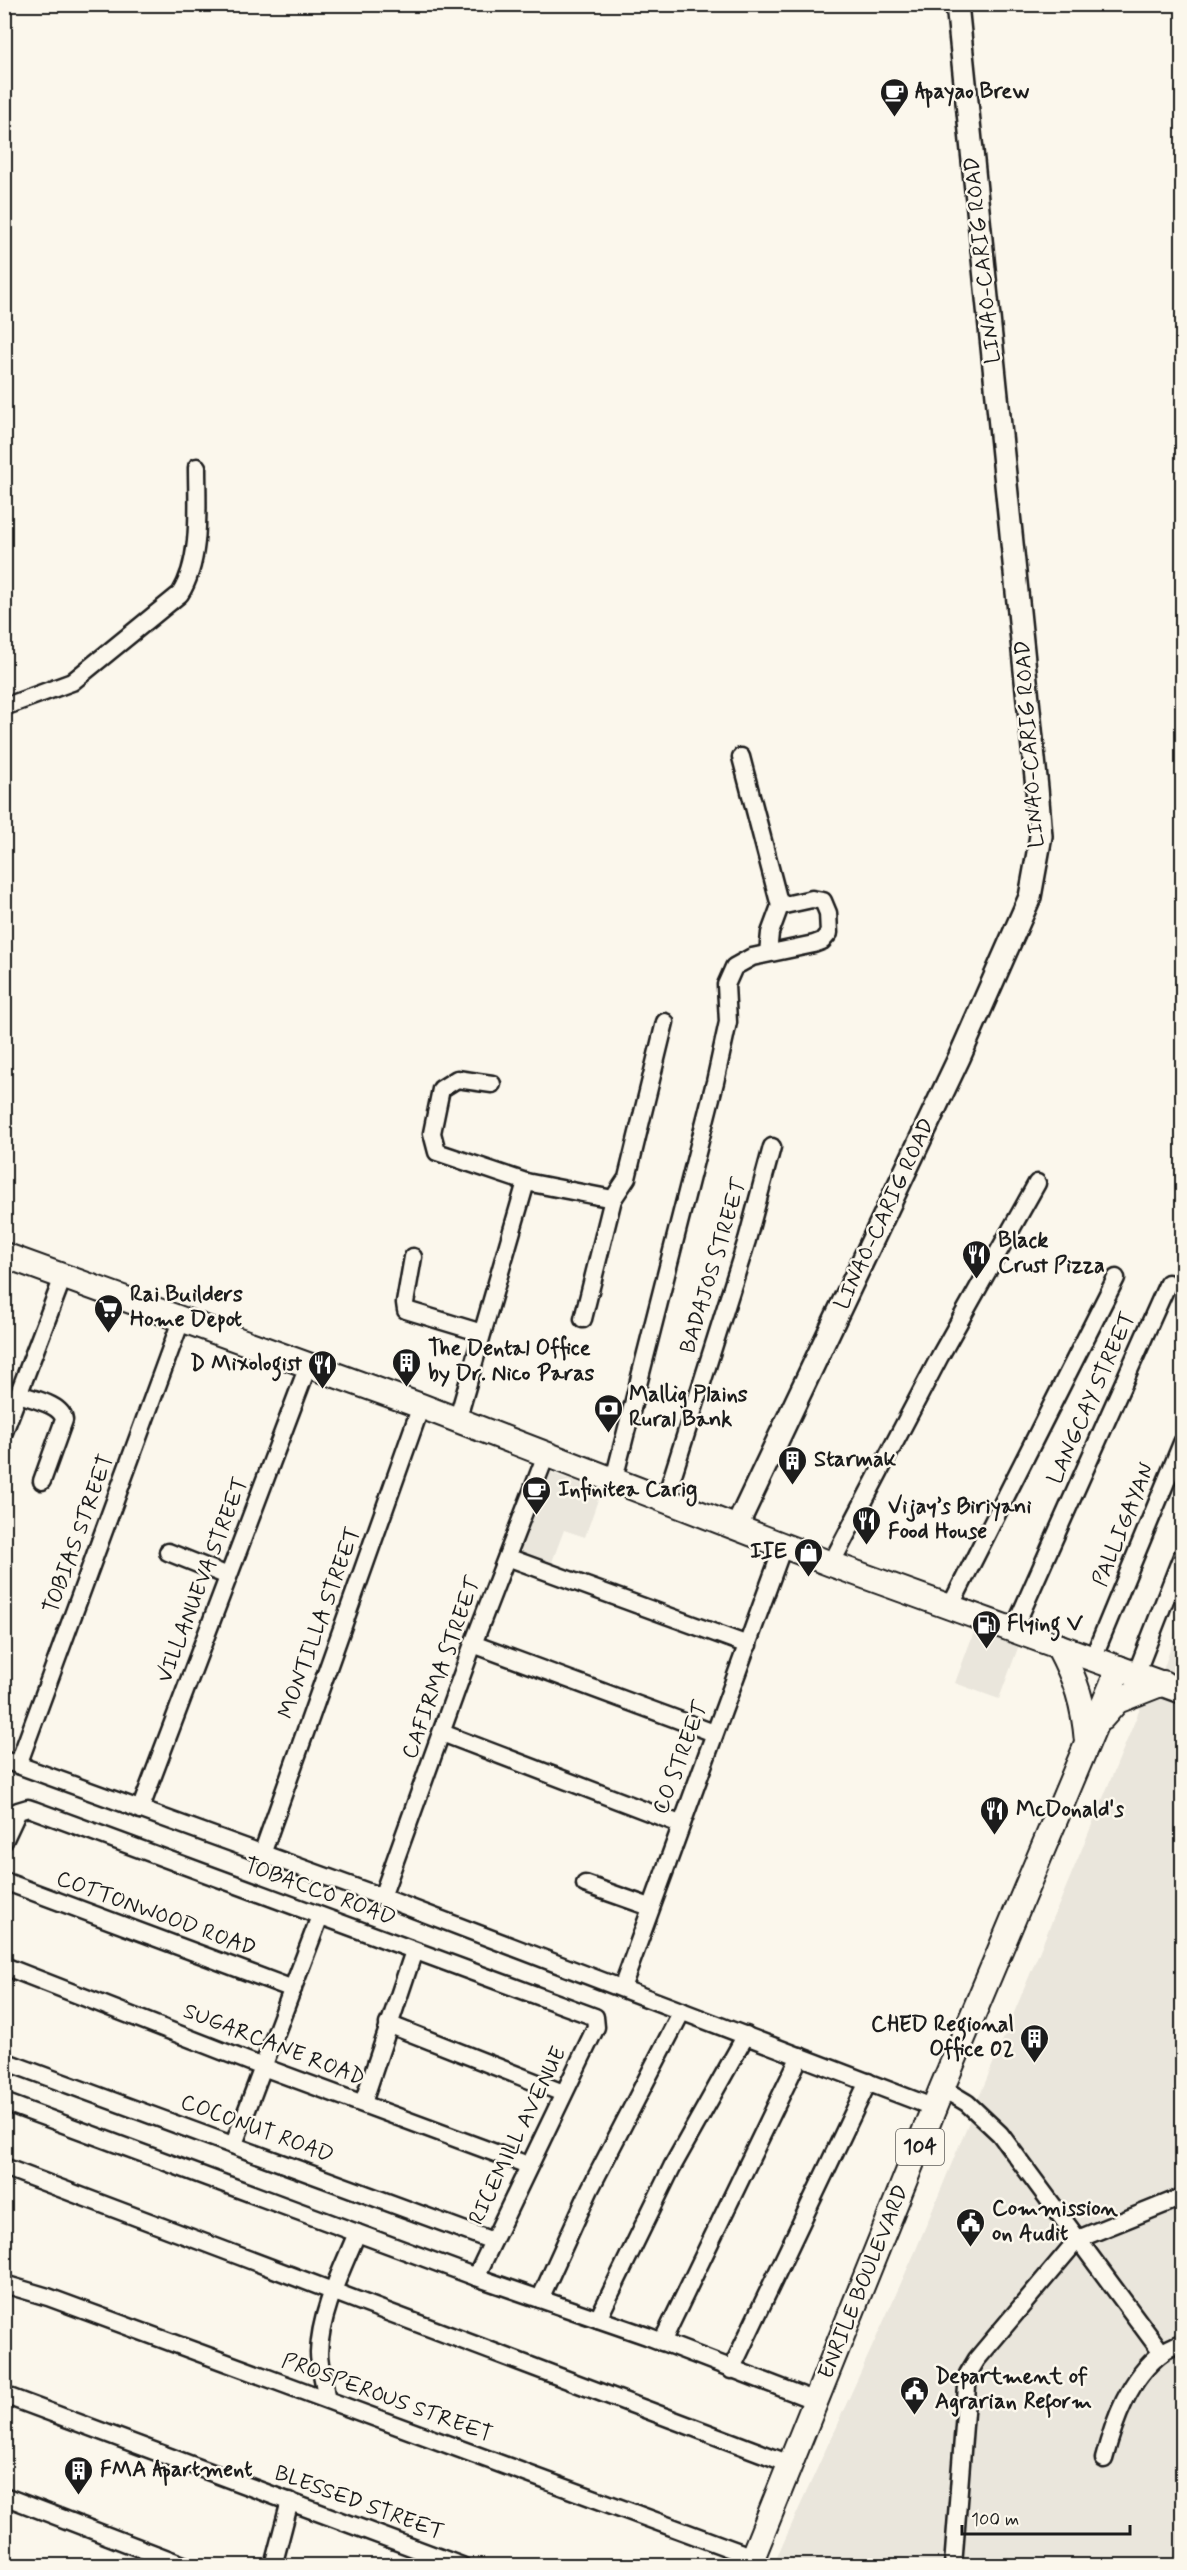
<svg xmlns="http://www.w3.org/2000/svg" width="1187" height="2570" viewBox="0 0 1187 2570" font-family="Mynerve,sans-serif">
  <rect width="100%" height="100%" fill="#fbf7ec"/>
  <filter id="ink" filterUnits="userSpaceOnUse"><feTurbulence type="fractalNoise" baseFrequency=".0167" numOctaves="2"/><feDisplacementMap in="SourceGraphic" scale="12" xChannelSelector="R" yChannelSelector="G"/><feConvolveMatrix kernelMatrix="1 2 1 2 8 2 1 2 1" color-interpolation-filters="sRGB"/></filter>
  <g filter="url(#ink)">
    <g fill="#eae6dc">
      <path d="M541 1469 601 1491 585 1537 564 1530 549 1570 510 1556Z"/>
      <path d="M1182 1616V1678L1163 1670Z"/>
      <path d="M975 1629 1019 1645 999 1699 955 1683Z"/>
      <path d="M1155 1694 1182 1705V2565L773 2566 915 2252 1144 1699Z"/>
    </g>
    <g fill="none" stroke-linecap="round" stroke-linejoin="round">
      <defs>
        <g id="minor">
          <path d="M4 707 72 682 180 594C202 559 197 507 197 467"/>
          <path d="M768 953 770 933 780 906"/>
          <path d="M492 1084 457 1079 441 1089 432 1133 437 1152 526 1182 613 1199 627 1178 665 1022"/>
          <path d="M413 1257 405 1303 406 1310 482 1333"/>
          <path d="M583 1319 613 1199"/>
          <path d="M19 1394C32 1399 62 1404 64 1420L42 1481"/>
          <path d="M457 1421 526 1182"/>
          <path d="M4 1432 63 1277"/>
          <path d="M614 1479 715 1082 728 1022 726 985 734 967 752 957 814 944 822 941 829 933 828 913 823 901 812 899 780 906 741 757"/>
          <path d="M665 1500 747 1240 772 1147"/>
          <path d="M168 1552 228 1576"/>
          <path d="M507 1557 748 1645"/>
          <path d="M831 1564 940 1356 1037 1183"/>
          <path d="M950 1607 1116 1278"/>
          <path d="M1013 1631 1168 1283"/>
          <path d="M473 1644 714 1733"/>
          <path d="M1093 1658 1182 1443"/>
          <path d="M1136 1674 1182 1556"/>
          <path d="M442 1733 680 1824"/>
          <path d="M4 1760 382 1897 935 2108"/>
          <path d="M18 1765 182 1318"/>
          <path d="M140 1810 308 1366"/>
          <path d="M4 1841 18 1811 28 1808 34 1810 595 2017 596 2027 476 2277"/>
          <path d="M262 1854 421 1406"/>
          <path d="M4 1881 293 1989"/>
          <path d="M585 1884 650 1907"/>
          <path d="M382 1897 473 1644 546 1455"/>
          <path d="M4 1966 263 2067 528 2165"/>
          <path d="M622 1988 784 1544"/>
          <path d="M388 2024 563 2093"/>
          <path d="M4 2061 493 2241"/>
          <path d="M942 2088 967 2103 1000 2134 1162 2353"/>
          <path d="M4 2102 476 2277 647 2336 816 2401"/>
          <path d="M363 2103 414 1951"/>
          <path d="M234 2144 320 1916"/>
          <path d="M4 2167 790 2464"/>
          <path d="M4 2284 48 2297 753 2557"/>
          <path d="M540 2299 590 2189 682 2011"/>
          <path d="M598 2319 672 2167 746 2035"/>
          <path d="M662 2342 800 2056"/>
          <path d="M731 2370 868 2082"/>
          <path d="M4 2395 462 2566"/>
          <path d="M326 2398C325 2382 319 2368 319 2353 320 2312 342 2270 357 2233"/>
          <path d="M1104 2459C1114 2421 1129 2378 1162 2353 1167 2348 1176 2346 1182 2342"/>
          <path d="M4 2496 186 2566"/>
          <path d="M273 2566 290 2501"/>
          <path d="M953 2566 968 2374 977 2359 1078 2239 1182 2197"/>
        </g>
        <path id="major" d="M736 1528 959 1058 1030 897 1041 836 1037 788 957 4"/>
        <g id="highway">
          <path d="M4 1255 421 1406 831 1564 1182 1691"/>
          <path d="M1058 1646C1076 1680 1084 1704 1087 1742"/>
          <path d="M1102 1718 1117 1701 1163 1683"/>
          <path d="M749 2566 942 2088 1119 1668"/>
        </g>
      </defs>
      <use href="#minor" stroke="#1c1c1c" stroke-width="21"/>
      <use href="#major" stroke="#1c1c1c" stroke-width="26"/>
      <use href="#highway" stroke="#1c1c1c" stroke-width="28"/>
      <use href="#minor" stroke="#fbf7ec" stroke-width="16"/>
      <use href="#major" stroke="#fbf7ec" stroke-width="21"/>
      <use href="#highway" stroke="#fbf7ec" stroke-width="24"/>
    </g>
  </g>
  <defs>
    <symbol id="cafe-pin" viewBox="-11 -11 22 30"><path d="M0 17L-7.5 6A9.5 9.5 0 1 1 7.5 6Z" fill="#1c1c1c" stroke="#fbf7ec"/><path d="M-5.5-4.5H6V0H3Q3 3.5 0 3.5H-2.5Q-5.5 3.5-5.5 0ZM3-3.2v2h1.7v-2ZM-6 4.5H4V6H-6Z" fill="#fff"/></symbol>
    <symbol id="restaurant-pin" viewBox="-11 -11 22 30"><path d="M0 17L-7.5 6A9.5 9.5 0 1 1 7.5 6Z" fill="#1c1c1c" stroke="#fbf7ec"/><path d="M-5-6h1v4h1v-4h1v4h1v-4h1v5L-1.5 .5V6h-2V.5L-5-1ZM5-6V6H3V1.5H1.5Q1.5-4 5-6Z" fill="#fff"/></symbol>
    <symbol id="supermarket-pin" viewBox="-11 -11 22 30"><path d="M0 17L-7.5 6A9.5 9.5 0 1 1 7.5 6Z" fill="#1c1c1c" stroke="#fbf7ec"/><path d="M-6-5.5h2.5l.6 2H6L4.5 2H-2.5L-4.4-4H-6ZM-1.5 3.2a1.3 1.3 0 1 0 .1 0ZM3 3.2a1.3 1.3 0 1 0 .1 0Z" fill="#fff"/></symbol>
    <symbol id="building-pin" viewBox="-11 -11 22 30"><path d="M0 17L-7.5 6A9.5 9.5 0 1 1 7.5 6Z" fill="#1c1c1c" stroke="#fbf7ec"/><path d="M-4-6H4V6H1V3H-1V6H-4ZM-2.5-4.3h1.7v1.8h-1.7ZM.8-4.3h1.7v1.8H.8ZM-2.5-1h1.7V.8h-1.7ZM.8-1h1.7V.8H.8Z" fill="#fff"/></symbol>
    <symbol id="bank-pin" viewBox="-11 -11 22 30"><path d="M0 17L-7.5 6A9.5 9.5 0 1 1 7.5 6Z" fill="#1c1c1c" stroke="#fbf7ec"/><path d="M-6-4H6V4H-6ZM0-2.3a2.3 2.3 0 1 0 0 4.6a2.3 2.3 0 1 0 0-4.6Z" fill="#fff"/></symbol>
    <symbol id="shop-pin" viewBox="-11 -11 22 30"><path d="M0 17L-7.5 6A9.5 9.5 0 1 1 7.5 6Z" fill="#1c1c1c" stroke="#fbf7ec"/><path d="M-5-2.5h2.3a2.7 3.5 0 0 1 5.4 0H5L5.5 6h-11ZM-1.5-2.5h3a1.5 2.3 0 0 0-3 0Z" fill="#fff"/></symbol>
    <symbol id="fuel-pin" viewBox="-11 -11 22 30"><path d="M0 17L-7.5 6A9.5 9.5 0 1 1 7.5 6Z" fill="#1c1c1c" stroke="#fbf7ec"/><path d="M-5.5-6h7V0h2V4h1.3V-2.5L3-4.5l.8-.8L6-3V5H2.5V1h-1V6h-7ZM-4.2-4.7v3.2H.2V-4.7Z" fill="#fff"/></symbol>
    <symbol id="civic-pin" viewBox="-11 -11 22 30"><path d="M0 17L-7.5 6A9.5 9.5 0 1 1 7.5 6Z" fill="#1c1c1c" stroke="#fbf7ec"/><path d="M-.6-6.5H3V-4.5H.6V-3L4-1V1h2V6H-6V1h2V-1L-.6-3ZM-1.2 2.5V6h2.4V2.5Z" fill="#fff"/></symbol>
  </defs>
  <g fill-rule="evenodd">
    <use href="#cafe-pin" x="878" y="76" width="33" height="45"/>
    <use href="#restaurant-pin" x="960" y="1238" width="33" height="45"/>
    <use href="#supermarket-pin" x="92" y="1292" width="33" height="45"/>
    <use href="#building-pin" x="390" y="1346" width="33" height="45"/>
    <use href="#restaurant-pin" x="306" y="1348" width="33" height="45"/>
    <use href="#bank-pin" x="592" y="1392" width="33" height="45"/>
    <use href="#building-pin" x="776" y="1444" width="33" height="45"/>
    <use href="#cafe-pin" x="520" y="1474" width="33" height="45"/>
    <use href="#restaurant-pin" x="850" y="1504" width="33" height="45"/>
    <use href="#shop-pin" x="792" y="1536" width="33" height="45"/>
    <use href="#fuel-pin" x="970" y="1608" width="33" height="45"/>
    <use href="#restaurant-pin" x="978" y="1794" width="33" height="45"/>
    <use href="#building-pin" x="1018" y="2022" width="33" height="45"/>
    <use href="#civic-pin" x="954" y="2206" width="33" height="45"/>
    <use href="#civic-pin" x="898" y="2374" width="33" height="45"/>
    <use href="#building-pin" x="62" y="2454" width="33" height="45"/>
  </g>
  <g text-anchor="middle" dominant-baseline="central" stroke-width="5" stroke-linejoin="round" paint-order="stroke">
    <rect fill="#fbf7ec" stroke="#5f5e5a" stroke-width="1.5" x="896" y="2129" width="48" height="36" rx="4.5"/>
    <g font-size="21" font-weight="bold" fill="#1c1c1c">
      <text x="920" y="2147">104</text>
    </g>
    <g font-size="22" font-weight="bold" fill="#1c1c1c" stroke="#fbf7ec" text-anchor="start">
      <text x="915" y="92">Apayao Brew</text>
      <text x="998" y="1241">Black<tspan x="998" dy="25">Crust Pizza</tspan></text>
      <text x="130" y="1295">Rai Builders<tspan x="130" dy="25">Home Depot</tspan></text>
      <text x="428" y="1349">The Dental Office<tspan x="428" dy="25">by Dr. Nico Paras</tspan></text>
      <text x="302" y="1364" text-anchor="end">D Mixologist</text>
      <text x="629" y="1395">Mallig Plains<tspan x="629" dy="25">Rural Bank</tspan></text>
      <text x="814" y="1460">Starmak</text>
      <text x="558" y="1490">Infinitea Carig</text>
      <text x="888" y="1507">Vijay’s Biriyani<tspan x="888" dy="25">Food House</tspan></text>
      <text x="787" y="1552" text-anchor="end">IIE</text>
      <text x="1007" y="1624">Flying V</text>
      <text x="1016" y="1810">McDonald's</text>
      <text x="1014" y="2025" text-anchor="end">CHED Regional<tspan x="1014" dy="25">Office 02</tspan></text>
      <text x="992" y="2209">Commission<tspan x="992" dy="25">on Audit</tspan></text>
      <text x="935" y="2377">Department of<tspan x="935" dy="25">Agrarian Reform</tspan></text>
      <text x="100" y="2470">FMA Apartment</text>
    </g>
    <g font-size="22" fill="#1c1c1c" stroke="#fbf7ec">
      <text transform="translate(983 260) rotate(-96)">LINAO-CARIG ROAD</text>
      <text transform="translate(1030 744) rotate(-94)">LINAO-CARIG ROAD</text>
      <text transform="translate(885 1214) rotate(-65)">LINAO-CARIG ROAD</text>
      <text transform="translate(714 1266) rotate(-73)">BADAJOS STREET</text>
      <text transform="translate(1092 1398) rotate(-66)">LANGCAY STREET</text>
      <text transform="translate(1124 1525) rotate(-68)">PALLIGAYAN</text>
      <text transform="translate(79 1534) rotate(-70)">TOBIAS STREET</text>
      <text transform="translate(203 1580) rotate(-69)">VILLANUEVA STREET</text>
      <text transform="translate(320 1623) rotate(-70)">MONTILLA STREET</text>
      <text transform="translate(442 1668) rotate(-70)">CAFIRMA STREET</text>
      <text transform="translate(681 1758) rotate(-69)">CO STREET</text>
      <text transform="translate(320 1892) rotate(20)">TOBACCO ROAD</text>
      <text transform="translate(156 1914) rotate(20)">COTTONWOOD ROAD</text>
      <text transform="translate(274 2045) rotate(21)">SUGARCANE ROAD</text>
      <text transform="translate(257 2129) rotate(20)">COCONUT ROAD</text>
      <text transform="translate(518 2136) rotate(-64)">RICEMILL AVENUE</text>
      <text transform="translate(864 2282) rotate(-68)">ENRILE BOULEVARD</text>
      <text transform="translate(387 2398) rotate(20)">PROSPEROUS STREET</text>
      <text transform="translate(359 2503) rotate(20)">BLESSED STREET</text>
    </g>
  </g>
  <rect width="1187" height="2570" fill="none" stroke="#fbf7ec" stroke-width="24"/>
  <rect x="12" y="12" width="1163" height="2546" fill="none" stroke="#1c1c1c" stroke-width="2" filter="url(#ink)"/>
  <path d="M962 2525v9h168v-9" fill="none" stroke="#1c1c1c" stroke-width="3"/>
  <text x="971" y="2525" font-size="18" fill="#1c1c1c" stroke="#fbf7ec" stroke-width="4.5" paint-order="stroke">100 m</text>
</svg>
